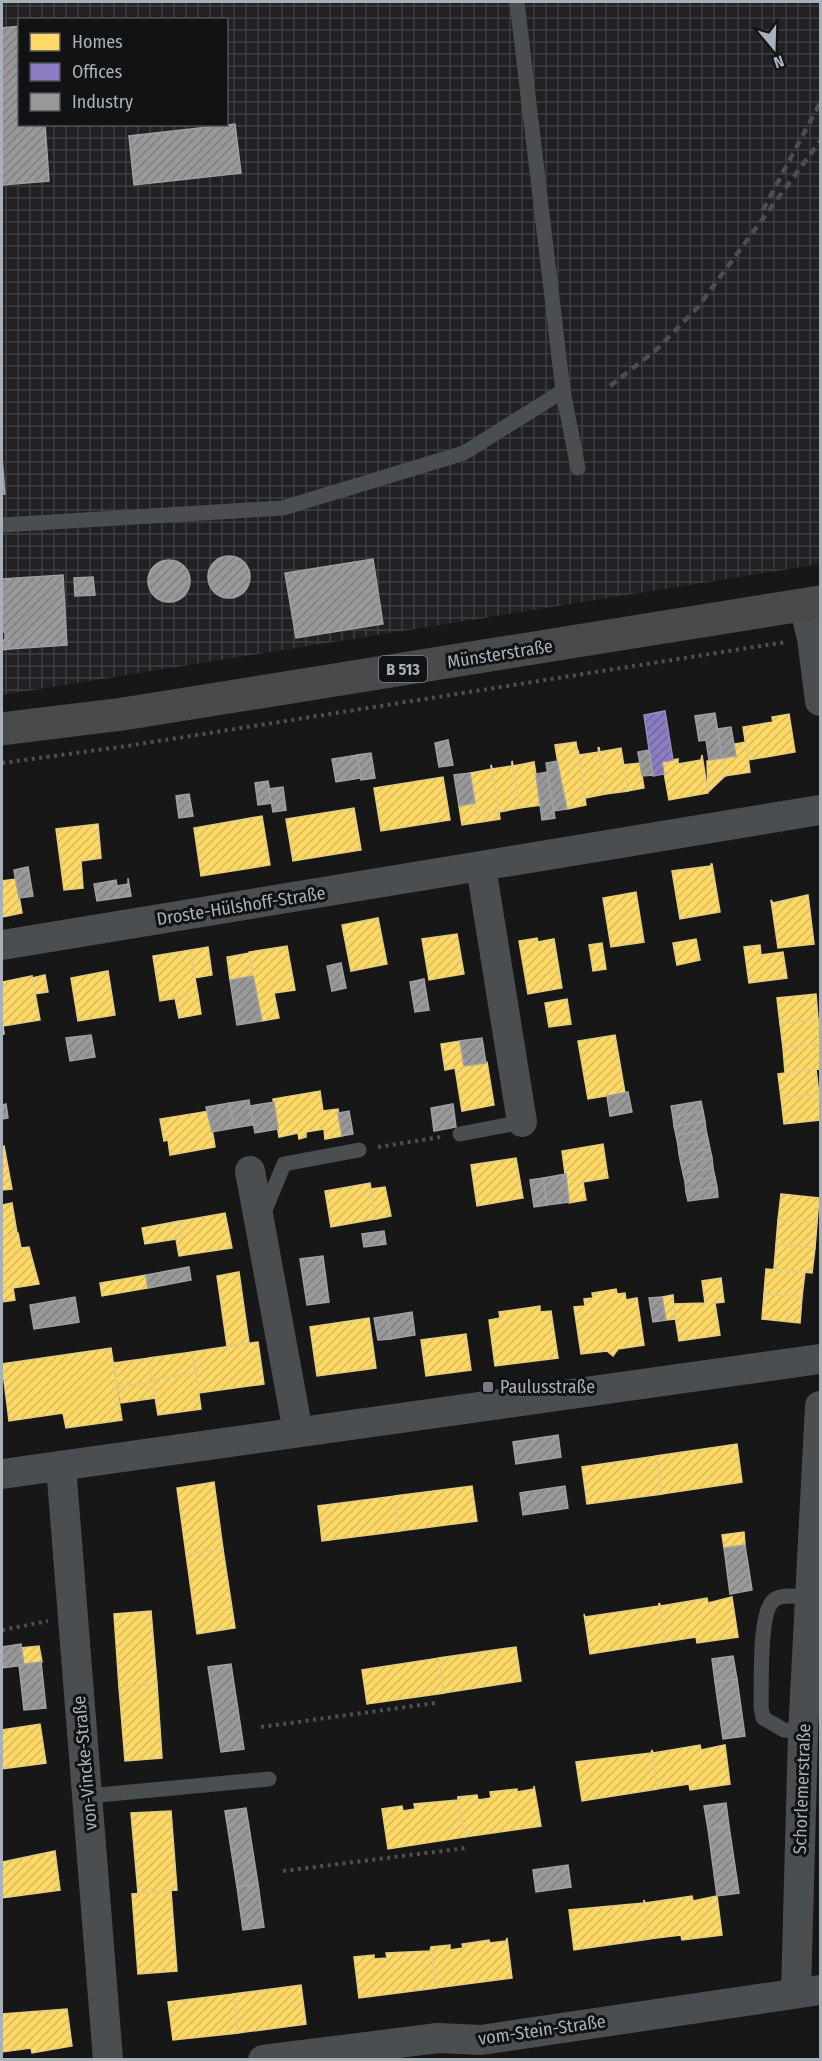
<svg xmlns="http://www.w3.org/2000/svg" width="822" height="2061" viewBox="0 0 822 2061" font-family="'Fira Sans Condensed',sans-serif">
  <defs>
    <pattern id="industrial-grid" width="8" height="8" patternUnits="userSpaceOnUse" patternTransform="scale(1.5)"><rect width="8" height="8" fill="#212124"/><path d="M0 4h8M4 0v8" fill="none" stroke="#3e3f42"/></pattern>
    <pattern id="homes-hatch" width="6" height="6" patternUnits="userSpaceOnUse" patternTransform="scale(1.5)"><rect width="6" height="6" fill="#ffd966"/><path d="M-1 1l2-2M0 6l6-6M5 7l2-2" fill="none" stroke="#d6b85d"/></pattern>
    <pattern id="offices-hatch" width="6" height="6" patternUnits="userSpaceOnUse" patternTransform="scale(1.5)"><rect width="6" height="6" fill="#8e7cc3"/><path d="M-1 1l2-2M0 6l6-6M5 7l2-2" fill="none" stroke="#726799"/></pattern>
    <pattern id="industry-hatch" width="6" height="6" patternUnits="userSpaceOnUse" patternTransform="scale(1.5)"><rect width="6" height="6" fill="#999"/><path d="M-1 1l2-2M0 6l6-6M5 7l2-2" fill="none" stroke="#7f8081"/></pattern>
  </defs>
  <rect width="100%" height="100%" fill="#171718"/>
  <path fill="url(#industrial-grid)" fill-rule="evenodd" d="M2 2H820V564L2 695ZM20 20H226V124H20Z"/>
  <g fill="url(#homes-hatch)" stroke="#e5cd7f" stroke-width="1.5">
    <path d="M789 714 795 752 748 760 743 727 773 722 772 717Z"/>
    <path d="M576 742 585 798 564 801 555 745Z"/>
    <path d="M746 742 750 772 725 776 722 758 736 756 734 744Z"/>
    <path d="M598 747 606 794 585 798 578 750 579 755 599 752Z"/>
    <path d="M599 747V752L621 748 628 791 606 794Z"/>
    <path d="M702 755 708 793 669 800 662 762 678 759V764L701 760Z"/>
    <path d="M722 758 725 776 708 792 707 761Z"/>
    <path d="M512 761 513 766 534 762 541 805 520 808Z"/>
    <path d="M512 761 520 808 499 812 491 765 492 769 512 766Z"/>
    <path d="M640 763 644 788 628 791 623 765Z"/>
    <path d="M491 765 499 812 477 815 470 773 492 769Z"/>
    <path d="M443 777 450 820 381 831 374 788Z"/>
    <path d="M585 798 586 805 567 809 565 801Z"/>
    <path d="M475 803 477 815 499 812 500 819 462 825 459 806Z"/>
    <path d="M354 808 361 850 293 861 286 819Z"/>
    <path d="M262 816 270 865 201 876 194 828Z"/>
    <path d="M98 824 101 858 81 861 83 888 64 890 56 829Z"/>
    <path d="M711 864H712L720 912 680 919 672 871 711 866Z"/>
    <path d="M16 879 22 913 2 917V881Z"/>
    <path d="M636 892 644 942 611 947 603 898Z"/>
    <path d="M808 895 814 944 778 948 771 900 773 903Z"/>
    <path d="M378 918 387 964 351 971 342 925Z"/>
    <path d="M457 934 464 974 429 980 422 939Z"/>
    <path d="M537 938 538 942 554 939 562 988 528 994 519 941Z"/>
    <path d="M696 939 700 960 677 965 673 943Z"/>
    <path d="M602 943 606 969 593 971 589 945Z"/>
    <path d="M760 945 761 955 783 952 787 978 749 983 744 947Z"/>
    <path d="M287 946 295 990 274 993 279 1018 262 1021 249 952Z"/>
    <path d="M208 947 212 975 195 978 190 950Z"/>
    <path d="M190 950 198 995 160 1001 153 956Z"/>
    <path d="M249 953 253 976 230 980 227 957Z"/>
    <path d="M108 971 115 1015 78 1021 71 978Z"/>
    <path d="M45 975 48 992 35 994 32 978Z"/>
    <path d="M32 976 40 1020 3 1026 4 1034H2V982Z"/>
    <path d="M816 994 818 1019 780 1024 777 998Z"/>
    <path d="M198 995 201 1014 179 1018 175 998Z"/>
    <path d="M567 999 571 1024 549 1027 545 1003Z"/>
    <path d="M818 1019 820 1044 783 1048 780 1024Z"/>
    <path d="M615 1035 625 1093 588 1099 578 1041Z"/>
    <path d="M460 1041 464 1066 487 1062 494 1105 462 1111 455 1068 445 1070 441 1044Z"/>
    <path d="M820 1044V1069L785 1073 783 1048Z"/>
    <path d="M816 1069 819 1094 781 1098 778 1074Z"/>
    <path d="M320 1091 323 1111 338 1109 342 1136 325 1139 324 1129 306 1132V1137L299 1139 298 1133 279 1137 273 1099Z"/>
    <path d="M819 1094 820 1120 784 1124 781 1098Z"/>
    <path d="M209 1111 215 1147 170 1155 168 1140 164 1141 160 1119Z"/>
    <path d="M603 1144 608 1178 583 1182 586 1200 569 1203 562 1151Z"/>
    <path d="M4 1146 12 1189 2 1190V1147Z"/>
    <path d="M516 1158 523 1198 477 1206 471 1165Z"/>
    <path d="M370 1183 376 1219 331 1227 325 1191Z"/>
    <path d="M385 1187 391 1216 376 1219 371 1189Z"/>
    <path d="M781 1194 819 1198 817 1223 778 1220Z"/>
    <path d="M12 1203 17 1233 2 1236V1205Z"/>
    <path d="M225 1213 232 1248 179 1256 176 1239 182 1238 180 1221Z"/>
    <path d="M778 1220 817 1223 815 1248 776 1244Z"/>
    <path d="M180 1221 182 1238 145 1244 142 1228Z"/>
    <path d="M18 1233 21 1248 29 1247 39 1284 7 1289 6 1287 2 1288V1236Z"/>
    <path d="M776 1244 815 1248 812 1273 774 1269Z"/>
    <path d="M766 1269 805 1272 802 1297 764 1294Z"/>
    <path d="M239 1272 249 1343 227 1346 217 1276Z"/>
    <path d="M146 1275 148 1288 102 1296 100 1283Z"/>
    <path d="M721 1278 724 1302 715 1303 720 1335 679 1341 673 1304 705 1303 702 1281Z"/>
    <path d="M6 1287 7 1289 13 1288 15 1300 2 1302V1288Z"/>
    <path d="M616 1289 617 1294 625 1293 626 1300 637 1298 644 1345 618 1349 613 1356 607 1351 581 1354 574 1307 585 1306 584 1299 593 1298 592 1293Z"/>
    <path d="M764 1294 802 1297 800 1323 762 1319Z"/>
    <path d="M673 1295 675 1319 666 1320 662 1297Z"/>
    <path d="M540 1306V1312L551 1311 558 1358 495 1366 489 1320 500 1318 499 1312Z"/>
    <path d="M369 1318 376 1368 317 1376 310 1327Z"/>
    <path d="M466 1334 471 1370 426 1376 421 1340Z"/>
    <path d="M258 1342 264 1384 199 1393 192 1352Z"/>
    <path d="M111 1348 122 1420 66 1428 63 1413 9 1421 2 1364Z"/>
    <path d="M192 1352 195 1374 152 1380 149 1358Z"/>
    <path d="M149 1358 153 1382 118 1387 114 1363Z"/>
    <path d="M196 1373 201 1409 158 1415 152 1380Z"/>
    <path d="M153 1382 155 1398 121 1403 118 1387Z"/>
    <path d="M737 1444 742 1482 662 1494 656 1456Z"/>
    <path d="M656 1456 662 1494 587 1504 582 1467Z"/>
    <path d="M214 1482 223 1549 186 1554 177 1488Z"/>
    <path d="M472 1486 477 1521 400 1531 395 1496Z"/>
    <path d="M395 1496 400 1531 322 1541 318 1506Z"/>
    <path d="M744 1532 745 1545 724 1548 722 1535Z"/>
    <path d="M223 1549 235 1628 197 1634 186 1554Z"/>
    <path d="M732 1597 738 1637 697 1643 696 1637 665 1642 659 1603 661 1606 707 1598 708 1603Z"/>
    <path d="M659 1603 665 1642 590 1654 584 1614 585 1617 659 1606Z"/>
    <path d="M151 1611 157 1684 119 1687 114 1614Z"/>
    <path d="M39 1646 42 1662 24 1665 21 1648Z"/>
    <path d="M516 1647 521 1681 444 1693 439 1658Z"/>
    <path d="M439 1658 444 1693 367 1704 362 1670Z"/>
    <path d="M157 1684 162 1758 125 1761 119 1687Z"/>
    <path d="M40 1724 46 1763 2 1769V1730Z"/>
    <path d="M700 1745 701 1750 725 1745 730 1784 690 1790 689 1784 657 1789 652 1750 653 1753Z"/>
    <path d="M652 1750 657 1789 582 1801 576 1762 651 1753Z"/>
    <path d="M534 1786 541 1826 465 1837 458 1797 477 1795 478 1800 491 1798 490 1792 517 1789V1792L534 1789Z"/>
    <path d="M458 1797 465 1837 388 1849 382 1809 402 1806 403 1811 415 1809 414 1804 458 1800Z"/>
    <path d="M171 1811 177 1890 138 1893 131 1813Z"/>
    <path d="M55 1851 60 1890 2 1898V1862Z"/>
    <path d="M171 1891 177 1971 138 1974 132 1894Z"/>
    <path d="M692 1896 693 1901 717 1896 722 1935 682 1940 681 1935 649 1939 644 1900 645 1903Z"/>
    <path d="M644 1900 649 1939 574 1950 569 1910 644 1903Z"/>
    <path d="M507 1938 512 1978 436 1988 431 1947 450 1945V1950L463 1948 462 1944 489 1940 490 1943 506 1941Z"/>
    <path d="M431 1947 436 1988 359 1998 354 1957 374 1955V1959L387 1958 386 1953 430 1951Z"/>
    <path d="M301 1985 306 2024 238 2033 233 1994Z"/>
    <path d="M233 1994 238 2033 173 2040 168 2002Z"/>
    <path d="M67 2009 72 2046 32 2053 31 2048 2 2052V2014Z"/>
  </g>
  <path fill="url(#offices-hatch)" stroke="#968cc0" stroke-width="1.5" d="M665 711 673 760 662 762 664 774 653 776 644 715Z"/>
  <g fill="url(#industry-hatch)" stroke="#9ea0a3" stroke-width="1.5">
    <path d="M20 26V124H45L49 181 2 185V28Z"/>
    <path d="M235 124 241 173 134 185 129 136Z"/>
    <path d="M2 457 5 494H2Z"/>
    <circle cx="229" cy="577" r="21"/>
    <path d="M373 559 383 624 296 638 285 573Z"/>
    <circle cx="169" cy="581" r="21"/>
    <path d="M63 575 67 645 9 649 8 640H5V632H2V579Z"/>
    <path d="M93 577 95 595 75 596 74 578Z"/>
    <path d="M2 640H8L9 649 2 650Z"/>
    <path d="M715 713 722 758 709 760 706 740 699 741 695 716Z"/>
    <path d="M731 727 736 756 722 758 718 729Z"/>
    <path d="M448 740 453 765 439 767 435 743Z"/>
    <path d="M649 750 653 775 642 776 638 752Z"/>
    <path d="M371 753 375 778 361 780 357 755Z"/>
    <path d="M357 755 361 778 336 782 332 759Z"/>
    <path d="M557 761 567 809 554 811 546 763Z"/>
    <path d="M547 772 555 818 542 820 536 774Z"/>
    <path d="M470 773 475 803 459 806 454 775Z"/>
    <path d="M268 781 272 803 258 805 255 783Z"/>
    <path d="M283 787 286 810 273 812 269 789Z"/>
    <path d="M189 794 193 816 179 818 176 796Z"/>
    <path d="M28 867 33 896 19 898 14 870Z"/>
    <path d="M128 878 131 896 97 901 94 884 116 880 117 886 128 884Z"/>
    <path d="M341 963 346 988 332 991 327 966Z"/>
    <path d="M253 976 262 1021 237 1025 230 980Z"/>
    <path d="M424 979 429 1010 415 1012 410 982Z"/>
    <path d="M91 1035 95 1057 70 1061 66 1038Z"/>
    <path d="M482 1038 486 1063 464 1066 460 1041Z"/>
    <path d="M628 1092 632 1112 610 1116 607 1096Z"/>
    <path d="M249 1100 253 1125 234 1128 229 1103Z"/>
    <path d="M701 1101 703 1111 673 1117 671 1106Z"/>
    <path d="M274 1102 278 1129 255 1133 250 1106Z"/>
    <path d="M229 1103 234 1128 212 1132 206 1107Z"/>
    <path d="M6 1104 8 1118 2 1119V1105Z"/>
    <path d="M453 1104 456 1127 434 1131 431 1108Z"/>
    <path d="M349 1111 353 1134 342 1136 338 1113Z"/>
    <path d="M703 1111 705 1121 674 1126 673 1117Z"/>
    <path d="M705 1121 706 1130 676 1135 674 1126Z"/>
    <path d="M706 1130 708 1139 678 1145 676 1135Z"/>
    <path d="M708 1139 710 1149 679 1154 678 1145Z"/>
    <path d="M710 1149 712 1158 681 1164 679 1154Z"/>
    <path d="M712 1158 713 1168 683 1173 681 1164Z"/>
    <path d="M713 1168 715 1177 685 1182 683 1173Z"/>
    <path d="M566 1174 569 1202 547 1205 543 1178Z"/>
    <path d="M715 1177 717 1187 686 1192 685 1182Z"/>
    <path d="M543 1178 547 1205 534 1207 530 1180Z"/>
    <path d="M717 1187 718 1197 688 1201 686 1192Z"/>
    <path d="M384 1231 386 1244 364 1247 362 1234Z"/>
    <path d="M323 1256 329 1302 307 1305 300 1259Z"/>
    <path d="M189 1267 191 1280 148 1288 146 1275Z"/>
    <path d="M75 1297 79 1322 34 1329 30 1305Z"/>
    <path d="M662 1297 666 1320 653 1322 649 1298Z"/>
    <path d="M412 1312 415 1335 391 1339 387 1316Z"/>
    <path d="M387 1316 391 1339 378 1340 374 1318Z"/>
    <path d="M558 1435 561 1457 516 1464 513 1442Z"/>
    <path d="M565 1486 568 1508 523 1515 520 1493Z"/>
    <path d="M745 1545 752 1590 730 1594 724 1548Z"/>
    <path d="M21 1644 24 1665 2 1668V1647Z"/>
    <path d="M733 1656 737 1679 715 1682 712 1659Z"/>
    <path d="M41 1662 46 1708 24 1710 19 1665Z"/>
    <path d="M231 1664 244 1749 221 1752 208 1667Z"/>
    <path d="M737 1679 745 1736 723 1739 715 1682Z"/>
    <path d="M726 1803 729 1826 708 1829 704 1806Z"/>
    <path d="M246 1808 258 1884 237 1887 225 1811Z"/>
    <path d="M729 1826 739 1893 717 1896 708 1829Z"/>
    <path d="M568 1865 571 1887 536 1892 533 1870Z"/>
    <path d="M258 1884 264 1927 243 1930 237 1887Z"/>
  </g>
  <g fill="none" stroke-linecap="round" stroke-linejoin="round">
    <g stroke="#4d4f52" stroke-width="4" stroke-dasharray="3 4.5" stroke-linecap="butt">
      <path d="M2 763 127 746 786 642"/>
      <path d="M378 1147 441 1137"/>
      <path d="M2 1630 48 1621"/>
      <path d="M261 1727 435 1703"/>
      <path d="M283 1871 466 1848"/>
    </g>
    <g stroke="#4b4e51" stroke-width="15">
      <path d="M517 2 563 391 578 468"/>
      <path d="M2 525 283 508 464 453 563 391"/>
      <path d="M460 1134 522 1122"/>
      <path d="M263 1215 284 1164 359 1150"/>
      <path d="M804 1731 784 1730 763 1718 761 1707C762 1686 758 1612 774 1600 782 1593 801 1597 811 1597"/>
      <path d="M88 1796 269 1779"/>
    </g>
    <g stroke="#4b4e51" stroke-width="30">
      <path d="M804 605 812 638 820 701"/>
      <path d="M481 867 522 1122"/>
      <path d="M2 945 820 810"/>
      <path d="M250 1171 298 1432"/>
      <path d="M61 1466 108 2060"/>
      <path d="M2 1474 820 1359"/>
      <path d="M796 1993 803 1734 820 1406"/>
      <path d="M263 2060 438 2038 481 2040 820 1990"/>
    </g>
    <path stroke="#494a4c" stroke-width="33" d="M2 729 123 714 820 602"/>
    <g stroke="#4b4d50" stroke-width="4.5" stroke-dasharray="8 6" stroke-linecap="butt">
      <path d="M763 210 820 103"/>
      <path d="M610 386 656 350 698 307 820 141"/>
    </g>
  </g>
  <rect fill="#757a81" stroke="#111214" stroke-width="2" x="482" y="1381" width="12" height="12" rx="3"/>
  <g text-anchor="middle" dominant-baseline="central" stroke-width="6" stroke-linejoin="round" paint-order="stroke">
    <rect fill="#111214" stroke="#7b8188" stroke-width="1.5" x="379" y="656" width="48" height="26" rx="4.5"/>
    <g font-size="16" font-weight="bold" fill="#a8b0ba">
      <text x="403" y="669">B 513</text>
    </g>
    <g font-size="18" fill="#a8b0ba" stroke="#111214">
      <text transform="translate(500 654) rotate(-9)">Münsterstraße</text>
      <text transform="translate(241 906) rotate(-9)">Droste-Hülshoff-Straße</text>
      <text transform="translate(85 1763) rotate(-95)">von-Vincke-Straße</text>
      <text transform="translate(802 1789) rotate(-88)">Schorlemerstraße</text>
      <text transform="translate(542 2030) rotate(-8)">vom-Stein-Straße</text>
    </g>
    <g font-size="18" fill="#a8b0ba" stroke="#111214" text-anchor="start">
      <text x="500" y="1387">Paulusstraße</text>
    </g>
  </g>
  <rect width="822" height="2061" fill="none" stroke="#a8b0ba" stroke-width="6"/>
  <rect x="18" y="18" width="210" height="108" fill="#111214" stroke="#4d5156" stroke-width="1.5"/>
  <rect x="30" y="33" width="30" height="18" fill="#ffd966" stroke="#4d5156" stroke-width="1.5"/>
  <text x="72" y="48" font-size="18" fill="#a8b0ba">Homes</text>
  <rect x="30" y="63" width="30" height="18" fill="#8e7cc3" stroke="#4d5156" stroke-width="1.5"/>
  <text x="72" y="78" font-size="18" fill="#a8b0ba">Offices</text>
  <rect x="30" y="93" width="30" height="18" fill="#999999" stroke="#4d5156" stroke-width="1.5"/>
  <text x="72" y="108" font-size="18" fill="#a8b0ba">Industry</text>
  <g transform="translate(774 48) rotate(161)" stroke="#111214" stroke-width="4.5" paint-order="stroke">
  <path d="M0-4.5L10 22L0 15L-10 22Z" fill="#a8b0ba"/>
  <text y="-9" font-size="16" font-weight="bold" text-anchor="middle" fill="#a8b0ba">N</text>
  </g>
</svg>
